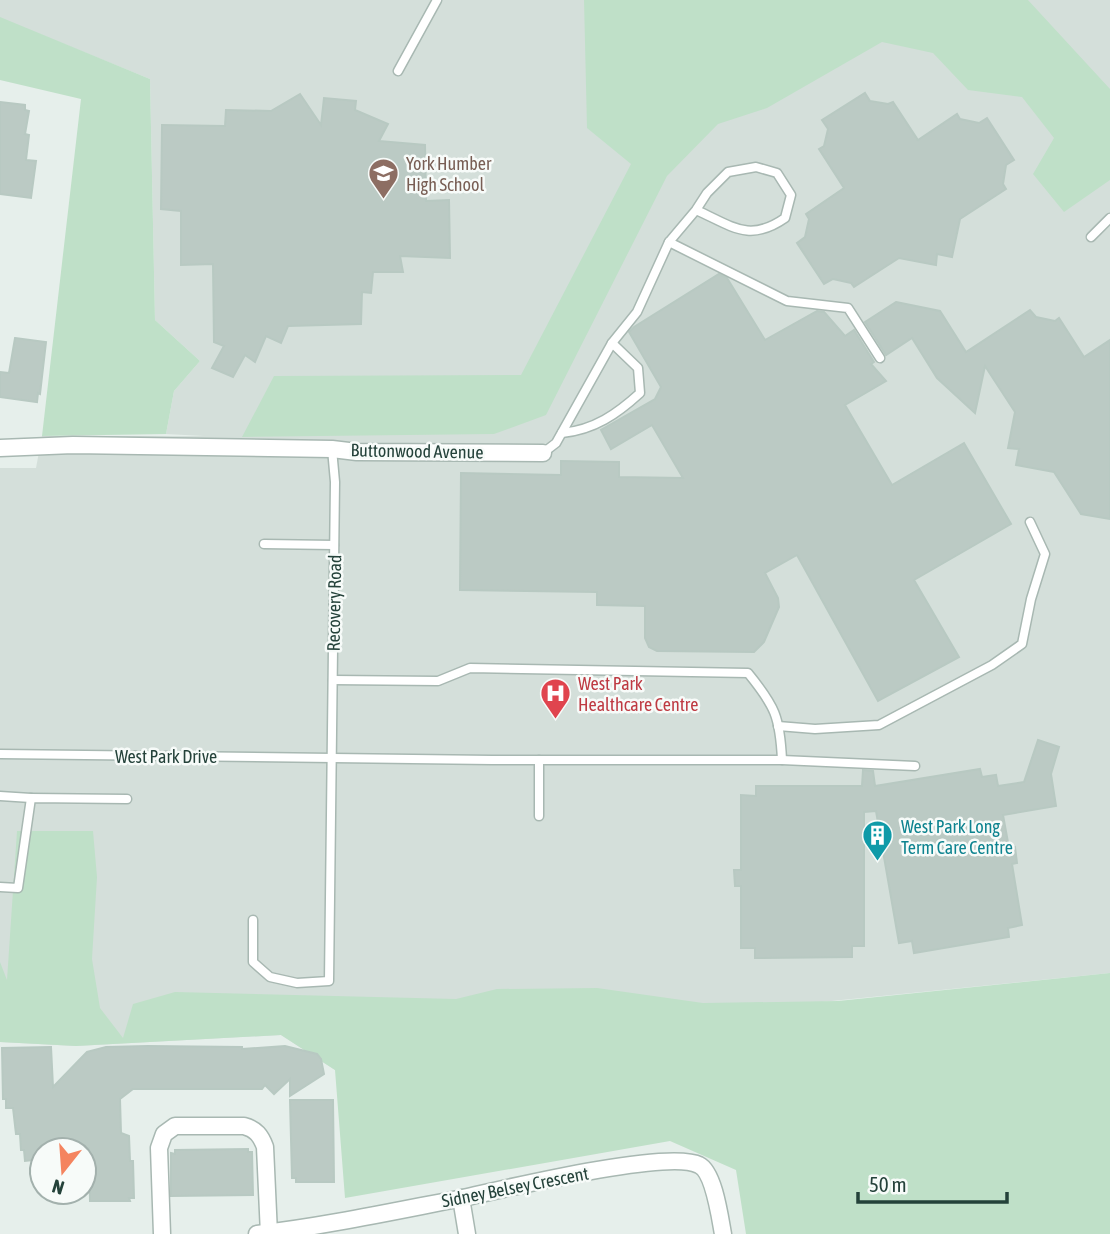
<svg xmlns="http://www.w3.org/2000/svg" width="1110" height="1234" viewBox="0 0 1110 1234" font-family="'Asap Condensed',sans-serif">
  <rect width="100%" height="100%" fill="#e6efeb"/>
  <path fill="#d4dfda" d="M0 0H1110V973L533 1031 335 1070 281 1035 76 1046 0 1042V468H36L42 436H204L166 434 174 391 200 361 155 320 150 79 0 18Z"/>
  <g fill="#bfe0c8">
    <path d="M584 0H1028L1110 89V180L1064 212 1033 174 1054 138 1022 97 968 90 933 53 882 42 767 108 718 124 667 176 546 415 494 434 242 437 274 376 521 375 631 164 587 128Z"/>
    <path d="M0 17 150 79 155 320 200 361 174 391 166 434 42 436 81 99 0 80Z"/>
    <path d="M17 831H93L97 877 92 959 100 1008 123 1038 133 1004 175 992 456 999 497 989 597 988 703 1003 838 1001 1110 973V1234H746L736 1170 670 1141 345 1198 335 1070 281 1035 76 1046 0 1042V962L7 980Z"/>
  </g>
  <g fill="#bbcac4" stroke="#b8c9c2" stroke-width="2">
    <path d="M865 93 870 101 888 104 893 102 918 140 957 114 960 119 979 123 987 118 1014 160 1006 165 1003 184 1006 189 960 219 952 257 937 254 936 265 899 258 854 287 851 283 833 279 824 284 797 243 805 237 809 219 806 214 844 188 819 149 824 146 828 129 822 120Z"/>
    <path d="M300 94 321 125 324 98 356 101 355 110 388 124 379 141 425 145 426 201 449 200 450 258 400 256 403 272H373L371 293 362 292 361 324 288 326 281 343 266 336 255 362 245 355 233 377 212 368 224 346 214 342 213 264 181 265V211L161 209 162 125 225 126 226 110 271 111Z"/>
    <path d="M0 102 25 105V110L29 111 25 134 29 135 26 160 36 161 31 198 0 194Z"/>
    <path d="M719 274 727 278 765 340 817 311 824 312 845 336 854 330 874 362 871 364 886 381 845 405 892 485 964 443 1011 524 914 580 959 657 878 701 797 555 765 573 778 598 779 607 764 642 754 652 657 651 649 647 645 638V606L597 605V592L460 590 461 473 561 475V461L619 462V477L683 478 652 425 611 449 601 430 655 399 661 387 629 332 634 327Z"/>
    <path d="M896 302 940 311 966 352 1030 310 1036 317 1055 321 1059 318 1084 357 1110 340V519L1081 514 1054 472 1016 465 1019 449 1008 448 1015 412 985 366 975 413 937 378 912 338 886 355 865 322Z"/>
    <path d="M15 338 46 342 40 394 38 393 37 402 0 397V372L9 373Z"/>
    <path d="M1038 740 1059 747 1051 774 1056 806 1003 815 1009 848 1015 847 1017 863 1012 864 1022 925 1008 928 1009 937 914 953 912 941 899 943 876 811 864 812V946H852V957L755 958V948H741V886H735L734 870H741V795L756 796V786H862L863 770 873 771 875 786 980 769 982 777 996 775 998 786 1024 782Z"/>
    <path d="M148 1046 242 1047V1049L285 1046 317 1054 321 1059 324 1074 290 1096V1079L274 1094 265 1085 262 1089H133L120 1099 121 1133 129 1136 130 1161H133L134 1198H129L130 1201H90L89 1148 42 1150V1159L25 1161 24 1150H21L20 1134H16L13 1108H6V1099H3L2 1048 51 1047 53 1087 87 1052 106 1047Z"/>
    <path d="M290 1100H333L334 1182H296V1178H292Z"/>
    <path d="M248 1149V1152H252L253 1195 171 1196V1153L175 1154V1150Z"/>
  </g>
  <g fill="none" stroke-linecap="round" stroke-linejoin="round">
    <defs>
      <g id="lane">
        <path d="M398 71 437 0"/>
        <path d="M1091 237 1110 218"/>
        <path d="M669 242 787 301 848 308 880 358"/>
        <path d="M562 433C594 430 617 414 640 393L638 368 612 343"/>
        <path d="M543 453 556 443 612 343 637 312 669 242 696 210 707 193 728 172 756 167 777 173 791 195 785 218C749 243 732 226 696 210"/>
        <path d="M264 544 334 545"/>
        <path d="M333 680 438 681 470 668 748 673C775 706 780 717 782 760"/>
        <path d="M778 726 815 729 879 725 992 665 1022 644 1031 599 1045 554 1030 522"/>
        <path d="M0 754 492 760H782L915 766"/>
        <path d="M539 760V816"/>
        <path d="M0 796 31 798"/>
        <path d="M0 887 18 888 31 798 127 799"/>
        <path d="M253 920V962L270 977 297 983 329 981 335 482 332 449"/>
      </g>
      <g id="street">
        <path d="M0 448 73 445 332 449 357 452 543 453"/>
        <path d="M461 1198 467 1234"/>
        <path d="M162 1234 159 1148 164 1134 175 1126H244C256 1129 261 1136 265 1147L269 1234"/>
        <path d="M257 1234C326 1226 395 1211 463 1198 503 1189 669 1149 699 1165 714 1172 720 1218 723 1234"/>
      </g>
    </defs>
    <use href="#lane" stroke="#a8b8b2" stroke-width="11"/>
    <use href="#street" stroke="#a8b8b2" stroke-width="19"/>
    <use href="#lane" stroke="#fff" stroke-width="8"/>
    <use href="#street" stroke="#fff" stroke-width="16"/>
  </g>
  <defs>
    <symbol id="school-pin" viewBox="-11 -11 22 30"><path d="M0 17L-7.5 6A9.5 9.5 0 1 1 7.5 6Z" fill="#8d6e63" stroke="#f7fbf9"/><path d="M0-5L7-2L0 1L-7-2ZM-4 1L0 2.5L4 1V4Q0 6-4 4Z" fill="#fff"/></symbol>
    <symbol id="hospital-pin" viewBox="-11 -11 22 30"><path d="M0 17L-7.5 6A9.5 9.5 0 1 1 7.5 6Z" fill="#e0444e" stroke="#f7fbf9"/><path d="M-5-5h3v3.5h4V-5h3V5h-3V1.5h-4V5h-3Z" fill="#fff"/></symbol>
    <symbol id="building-pin" viewBox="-11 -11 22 30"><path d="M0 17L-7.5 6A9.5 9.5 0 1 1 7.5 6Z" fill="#0f9aa8" stroke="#f7fbf9"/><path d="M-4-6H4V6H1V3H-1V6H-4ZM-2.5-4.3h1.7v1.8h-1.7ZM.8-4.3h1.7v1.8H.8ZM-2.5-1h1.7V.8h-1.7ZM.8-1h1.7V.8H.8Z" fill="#fff"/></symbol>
  </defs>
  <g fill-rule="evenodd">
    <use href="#school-pin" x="366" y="156" width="35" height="47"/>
    <use href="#hospital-pin" x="538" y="676" width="35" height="47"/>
    <use href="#building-pin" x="860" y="818" width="35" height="47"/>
  </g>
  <g text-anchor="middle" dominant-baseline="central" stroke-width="5" stroke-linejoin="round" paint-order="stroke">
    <g font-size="18" fill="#785e54" stroke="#f7fbf9" text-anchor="start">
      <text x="406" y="163">York Humber<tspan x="406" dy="21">High School</tspan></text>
    </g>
    <g font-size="18" fill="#24423a" stroke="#f7fbf9">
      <text transform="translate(417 451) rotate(1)">Buttonwood Avenue</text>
      <text transform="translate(334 603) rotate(-89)">Recovery Road</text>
      <text x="166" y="756">West Park Drive</text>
      <text transform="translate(515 1187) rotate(-11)">Sidney Belsey Crescent</text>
    </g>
    <g font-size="18" fill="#be3a42" stroke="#f7fbf9" text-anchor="start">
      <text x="578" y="683">West Park<tspan x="578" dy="21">Healthcare Centre</tspan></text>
    </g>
    <g font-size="18" fill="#0d838f" stroke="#f7fbf9" text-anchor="start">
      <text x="901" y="826">West Park Long<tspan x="901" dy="21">Term Care Centre</tspan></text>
    </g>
  </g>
  <g transform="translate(63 1171) rotate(197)"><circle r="33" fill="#f7fbf9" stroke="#a3b1ad" stroke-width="2"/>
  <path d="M0-5L12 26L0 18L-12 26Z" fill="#f4845f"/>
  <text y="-10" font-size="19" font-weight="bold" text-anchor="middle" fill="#24423a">N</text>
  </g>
  <path d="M858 1192v10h149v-10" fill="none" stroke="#24423a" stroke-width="3.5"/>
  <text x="869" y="1192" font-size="21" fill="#24423a" stroke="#f7fbf9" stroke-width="5" paint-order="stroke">50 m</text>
</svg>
